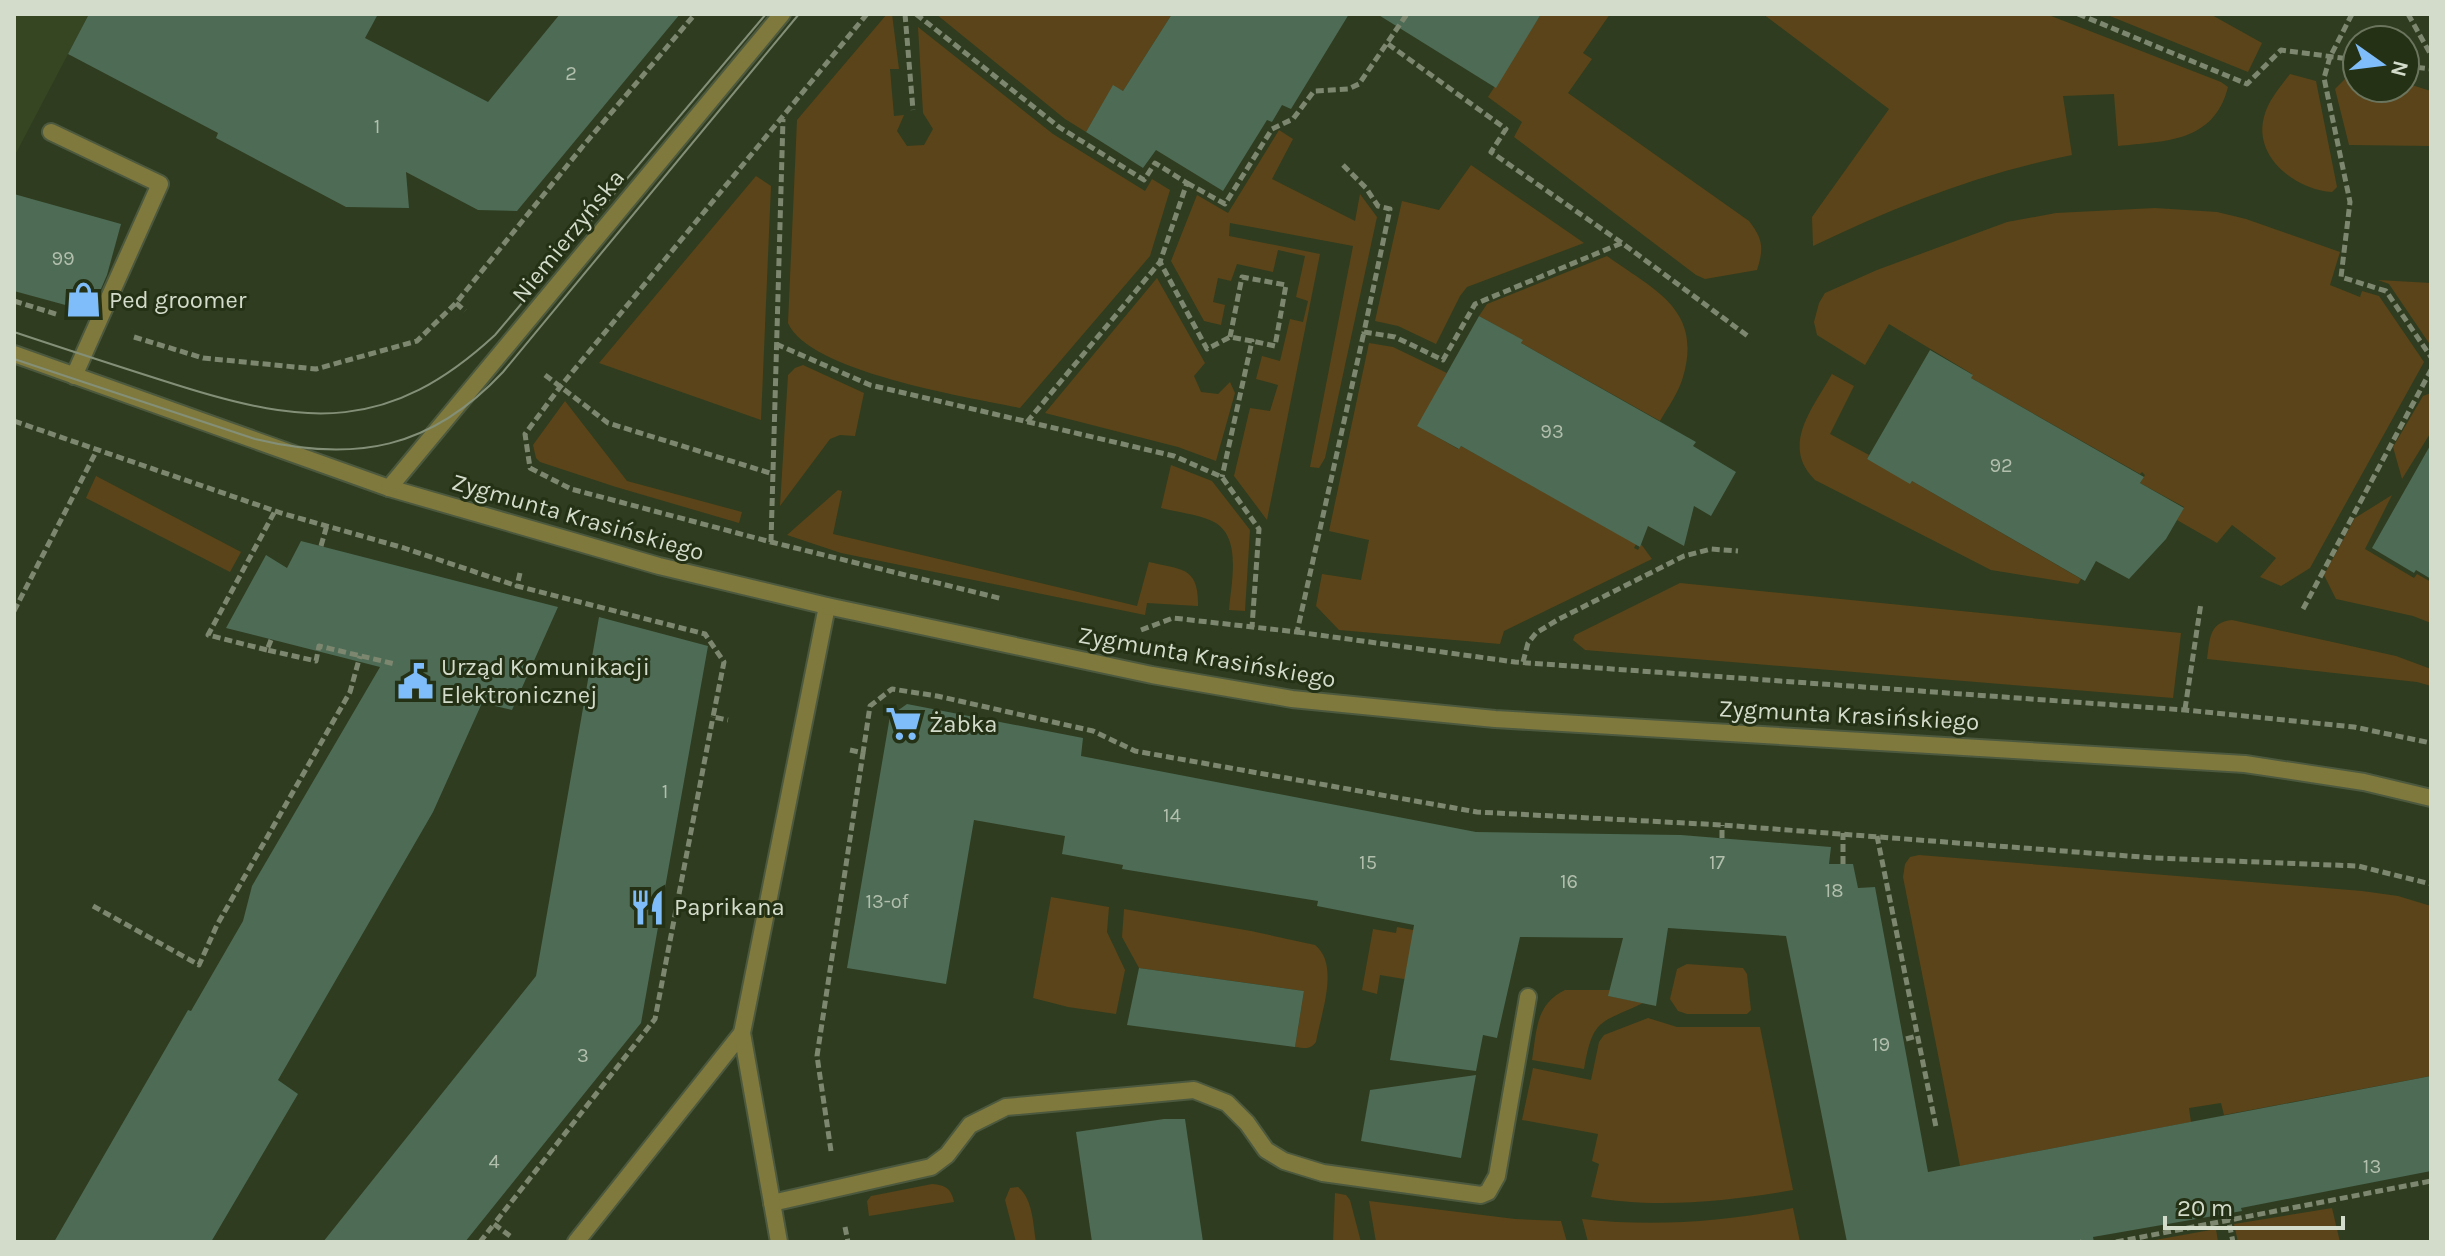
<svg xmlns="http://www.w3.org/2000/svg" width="2445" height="1256" viewBox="0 0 2445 1256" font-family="Karla,sans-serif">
  <rect width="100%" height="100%" fill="#2f3c1f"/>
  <path fill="#364622" d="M14 14H89L14 157Z"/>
  <g fill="#5b4419">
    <path d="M887 14H892L899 69H890L894 116 904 115 897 131 907 146 924 145 933 129 923 113 918 27 1053 134 1145 191 1152 179 1170 190 1150 256 1020 408C968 397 809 372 788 323L797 120Z"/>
    <path d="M936 14H1172L1123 91 1113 86 1086 132 1065 119Z"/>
    <path d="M1541 14H1610L1583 53 1592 59 1568 93 1749 221C1763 239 1764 248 1757 270L1705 279 1696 275 1514 137 1522 122 1488 97Z"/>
    <path d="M1763 14H2046L2221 82 2228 87C2214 143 2164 141 2118 146L2114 94 2063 96 2072 155C1981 173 1896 206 1813 246L1812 217 1889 109Z"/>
    <path d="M2105 14H2210L2262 43 2248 72Z"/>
    <path d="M2356 68 2357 88H2405V83L2431 91V146L2349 145 2335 89Z"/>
    <path d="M2290 74 2316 81 2337 187 2332 192C2297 190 2253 158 2264 117 2268 101 2280 87 2290 74Z"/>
    <path d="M1279 130 1293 139 1272 179 1355 221 1360 194 1377 217 1325 458 1319 468 1310 467 1353 246 1230 223 1229 236 1320 254 1267 520 1234 476 1250 408 1270 411 1278 385 1256 379 1262 356 1280 361 1290 319 1303 322 1308 301 1296 297 1305 256 1278 250 1273 272 1237 264 1231 281 1218 278 1213 302 1225 305 1221 325 1204 321 1171 261 1197 195 1228 213Z"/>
    <path d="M1471 165 1584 243 1467 287 1460 296 1436 344 1398 326 1375 321 1402 201 1439 210Z"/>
    <path d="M756 176 771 186 761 420 599 363Z"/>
    <path d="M2155 208 2217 212 2246 219 2340 252 2330 285 2360 297 2362 291 2379 296 2424 362 2310 568 2281 586 2260 577 2276 558 2232 525 2217 543 2177 520 2184 507 2140 483 2145 475 2142 472 2140 474 1971 378 1972 374 1889 324 1865 365 1817 335 1814 322 1819 303 1825 293 1877 270 2007 222 2056 213Z"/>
    <path d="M1607 256C1654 290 1703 309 1683 377 1679 392 1668 407 1660 421L1521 343 1522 340 1479 316 1487 304Z"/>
    <path d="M1157 278 1205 363 1194 376 1201 392 1218 394 1230 382 1235 393 1216 461 1178 447 1045 413Z"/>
    <path d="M2378 280 2431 283V346L2389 284Z"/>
    <path d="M1369 343 1393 347 1447 373 1418 426 1458 449 1461 446 1636 544 1634 548 1638 550 1641 544 1652 559 1504 631 1500 644 1339 630 1316 606 1322 574 1361 580 1369 540 1329 531Z"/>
    <path d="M803 365 864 393 855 436 840 435 830 439 780 506 788 375 795 368Z"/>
    <path d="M1832 374 1854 386 1830 434 1869 455 1867 459 1912 481 2081 579 2078 584 1991 570 1815 480C1780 446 1813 408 1832 374Z"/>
    <path d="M2431 393V432L2402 479 2393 447 2423 396Z"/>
    <path d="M565 401 627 481 742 512 739 523 616 487 540 462 536 458 533 445Z"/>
    <path d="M1171 465 1212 481 1250 530 1245 611 1229 610C1231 583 1243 535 1212 521 1196 514 1177 512 1161 508Z"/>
    <path d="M96 476 241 552 230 572 86 498Z"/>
    <path d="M838 490 842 491 833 534 1137 606 1149 562C1181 570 1199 566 1198 606L1147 603 1145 615 841 553 787 535Z"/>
    <path d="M2392 495 2365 549 2414 578 2417 574 2431 582V623L2413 616 2336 599 2324 575 2355 518Z"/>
    <path d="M1680 583 2181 633 2173 698 1585 650 1573 640 1575 635Z"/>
    <path d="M2232 620 2396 656 2431 669V686L2417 682 2207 659C2210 639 2209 622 2232 620Z"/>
    <path d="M1919 855 2362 891 2398 896 2431 906V1076L2224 1115 2221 1103 2189 1108 2191 1122 1960 1166 1903 877 1905 864 1910 857Z"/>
    <path d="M1051 897 1109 907 1107 932 1125 970 1116 1014 1068 1007 1033 998Z"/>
    <path d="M1124 909 1251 931 1315 945C1340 965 1321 1013 1316 1042 1310 1050 1305 1048 1295 1047L1304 991 1139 968 1122 937Z"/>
    <path d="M1397 927 1455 938 1404 979 1380 975 1377 994 1362 990 1373 929 1396 933Z"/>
    <path d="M1687 964 1743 968 1747 974 1751 1010 1747 1014H1687L1678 1011 1670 999 1677 969Z"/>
    <path d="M1565 990H1610L1609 996 1643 1003C1599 1024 1593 1018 1584 1069L1532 1060C1537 1030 1535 1005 1565 990Z"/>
    <path d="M1648 1018 1677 1027H1760L1793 1190C1730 1201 1654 1209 1591 1197L1599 1164 1592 1161 1598 1134 1522 1120 1533 1068 1591 1080 1599 1042 1604 1035Z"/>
    <path d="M932 1184C946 1185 951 1189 954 1202L869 1216 867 1201 871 1196Z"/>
    <path d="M1018 1187C1033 1199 1033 1224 1036 1242H1016L1005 1200 1010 1188Z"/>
    <path d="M1335 1193 1346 1195 1350 1200 1361 1242H1333Z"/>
    <path d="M1369 1201 1515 1219 1561 1221 1567 1242H1376Z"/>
    <path d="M1793 1208 1800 1242H1588L1582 1219C1653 1227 1724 1222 1793 1208Z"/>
    <path d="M2332 1208 2340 1242H2238L2234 1224Z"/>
    <path d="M2216 1229 2218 1242H2144Z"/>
  </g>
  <g fill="#4d6b55">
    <path d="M89 14H378L365 38 488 102 560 14H680L517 211 478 210 406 172 409 208 346 207 216 138 218 133 68 54Z"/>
    <path d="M1172 14H1349L1291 109 1282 105 1272 122 1267 120 1223 191 1156 150 1143 168 1086 132 1113 85 1123 91Z"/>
    <path d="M1377 14H1541L1496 88Z"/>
    <path d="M14 194 121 224 107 275 91 312 14 291Z"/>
    <path d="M1479 316 1523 340 1521 343 1696 442 1693 446 1736 472 1711 516 1694 506 1684 546 1648 526 1640 547 1461 446 1459 449 1417 426Z"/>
    <path d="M1930 350 1973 375 1971 378 2144 477 2140 483 2184 508 2166 539 2129 579 2096 561 2085 581 1912 481 1910 484 1867 459Z"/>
    <path d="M2431 444V579L2416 570 2414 573 2372 548Z"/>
    <path d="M301 541 558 607 512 710 482 703 433 812 278 1080 298 1094 211 1242H54L188 1010 191 1011 243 921 252 886 380 667 226 628 266 555 287 568Z"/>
    <path d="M599 617 708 646 641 1023 465 1242H323L536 976Z"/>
    <path d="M907 704 1083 738 1081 756 1476 832 1681 835 1831 847 1829 864H1853L1858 888 1875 887 1928 1172 2431 1076V1171L2241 1208 2242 1211 2093 1237 2094 1242H1847L1786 936 1668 928 1656 1006 1608 996 1623 938 1520 937 1497 1038 1483 1035 1476 1071 1390 1060 1414 925 1317 906 1318 901 1122 869 1123 865 1062 854 1065 836 974 820 946 984 847 968 890 716Z"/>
    <path d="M1139 968 1304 991 1295 1047 1127 1025Z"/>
    <path d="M1476 1075 1461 1158 1361 1141 1370 1090Z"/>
    <path d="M1164 1119H1185L1203 1242H1092L1076 1132Z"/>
  </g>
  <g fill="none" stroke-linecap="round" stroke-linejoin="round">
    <defs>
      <g id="service">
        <path d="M51 132 160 184 74 376"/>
        <path d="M772 1203 931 1167 947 1155 970 1125 1006 1107 1194 1090 1227 1103 1247 1123 1266 1150 1284 1161 1323 1173 1481 1195 1488 1192 1497 1176 1528 997"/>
      </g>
      <g id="minor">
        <path d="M576 1242 742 1033"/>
        <path d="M779 1242 742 1033 827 606"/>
      </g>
      <g id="tertiary">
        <path d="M14 354 389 488 659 566 827 606 1152 675 1292 699 1495 719 2245 764 2364 782 2431 798"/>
        <path d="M389 488 782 14"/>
      </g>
    </defs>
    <use href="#service" stroke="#4d593e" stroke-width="20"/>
    <use href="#minor" stroke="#4d593e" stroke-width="20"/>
    <use href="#tertiary" stroke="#4d593e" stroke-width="20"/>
    <g stroke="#7d8770" stroke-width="5" stroke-dasharray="8 4" stroke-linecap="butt">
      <path d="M867 14 560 387 525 434 530 468 571 489 771 542 1003 599"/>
      <path d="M905 14 913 110"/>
      <path d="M916 14 1059 127 1144 180 1155 163 1187 183 1160 262"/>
      <path d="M2078 14 2247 84 2281 50 2357 60"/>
      <path d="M2352 14 2330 57 2324 78 2350 202 2341 277 2386 291 2431 357"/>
      <path d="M2408 14 2431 55"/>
      <path d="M1388 44 1506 129 1491 152 1622 243 1749 337"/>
      <path d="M2405 66 2431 69"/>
      <path d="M1343 165 1366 188 1378 206 1390 209 1364 332 1395 337 1443 360 1475 304 1622 243"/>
      <path d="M1187 183 1225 204 1272 129 1293 119 1314 91 1348 89 1359 84 1407 14"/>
      <path d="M14 301 59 315"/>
      <path d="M456 303 465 311"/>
      <path d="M134 337 203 358 316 369 417 341 456 303 583 146 695 14"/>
      <path d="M1230 337 1242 277 1286 285 1275 346 1252 341"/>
      <path d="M776 344 870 385 1174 456 1222 477 1259 529 1252 627"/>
      <path d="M545 375 608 423 773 474"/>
      <path d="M14 421 281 513 404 548 517 586"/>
      <path d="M1027 422 1160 262 1207 349 1230 337 1252 341 1222 477"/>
      <path d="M771 542 783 119"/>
      <path d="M321 546 327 525"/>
      <path d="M520 573 517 586 705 634 724 662 713 717 728 720"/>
      <path d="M2303 609 2431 370"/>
      <path d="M14 611 97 450"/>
      <path d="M1141 630 1173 618 1297 632 1364 332"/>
      <path d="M1297 632 1515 662 2185 710 2354 727 2431 743"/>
      <path d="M271 640 267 650 316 661 319 646 395 664"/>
      <path d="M267 650 208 635 275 511"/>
      <path d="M1523 662 1528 643 1536 633 1559 619 1684 556 1711 549 1738 551"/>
      <path d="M2185 709 2201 603"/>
      <path d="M850 750 863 753 870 706 892 689 937 696 1093 731 1135 751 1477 812 1722 825 2155 858 2358 866 2431 884"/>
      <path d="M1877 836 1936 1127"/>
      <path d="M1722 838V825"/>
      <path d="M1843 864V833"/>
      <path d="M93 906 199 965 217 925 350 692 360 656"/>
      <path d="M1906 1039 1917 1036"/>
      <path d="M831 1151 817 1056 863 753"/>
      <path d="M2227 1213 2233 1242"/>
      <path d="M845 1227 848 1242"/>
      <path d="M510 1236 494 1224 655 1019 713 717"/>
      <path d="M2079 1241 2080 1242"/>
      <path d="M480 1242 494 1224"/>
      <path d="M2116 1242 2431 1181"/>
    </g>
    <use href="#service" stroke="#7f793e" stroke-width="16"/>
    <use href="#minor" stroke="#7f793e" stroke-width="16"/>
    <use href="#tertiary" stroke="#7f793e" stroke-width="16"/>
    <g stroke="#848f78" stroke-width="2">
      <path d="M14 332C68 350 123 368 177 385 307 426 389 433 495 335L766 14"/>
      <path d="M14 359 255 439C355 463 431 449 503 372L799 14"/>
    </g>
  </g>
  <defs>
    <symbol id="shop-bare" viewBox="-9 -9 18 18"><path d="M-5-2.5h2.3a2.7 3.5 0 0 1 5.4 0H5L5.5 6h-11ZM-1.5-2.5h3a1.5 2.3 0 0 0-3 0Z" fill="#7ebdf9" stroke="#253115" stroke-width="2.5" paint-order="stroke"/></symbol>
    <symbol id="civic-bare" viewBox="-9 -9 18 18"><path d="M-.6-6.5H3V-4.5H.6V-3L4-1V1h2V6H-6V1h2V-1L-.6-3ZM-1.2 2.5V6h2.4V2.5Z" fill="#7ebdf9" stroke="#253115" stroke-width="2.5" paint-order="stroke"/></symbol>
    <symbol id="supermarket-bare" viewBox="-9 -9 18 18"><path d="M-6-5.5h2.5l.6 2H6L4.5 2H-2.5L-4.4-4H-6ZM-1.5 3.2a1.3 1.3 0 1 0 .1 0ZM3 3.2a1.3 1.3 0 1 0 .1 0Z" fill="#7ebdf9" stroke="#253115" stroke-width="2.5" paint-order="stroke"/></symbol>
    <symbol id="restaurant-bare" viewBox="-9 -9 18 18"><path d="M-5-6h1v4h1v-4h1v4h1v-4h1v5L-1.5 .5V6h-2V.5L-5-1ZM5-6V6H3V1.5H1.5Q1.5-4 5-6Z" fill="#7ebdf9" stroke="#253115" stroke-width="2.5" paint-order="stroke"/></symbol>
  </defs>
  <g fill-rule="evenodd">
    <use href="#shop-bare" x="58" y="274" width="51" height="51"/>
    <use href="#civic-bare" x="390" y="656" width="51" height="51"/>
    <use href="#supermarket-bare" x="878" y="698" width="51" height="51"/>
    <use href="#restaurant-bare" x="622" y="882" width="51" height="51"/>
  </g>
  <g text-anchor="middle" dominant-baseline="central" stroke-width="6" stroke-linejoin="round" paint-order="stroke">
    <g font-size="20" fill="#b2bfad">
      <text x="571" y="73">2</text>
      <text x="377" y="126">1</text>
      <text x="63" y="258">99</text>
      <text x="1552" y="431">93</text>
      <text x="2001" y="465">92</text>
      <text x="665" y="791">1</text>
      <text x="1172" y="815">14</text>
      <text x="1368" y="862">15</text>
      <text x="1717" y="862">17</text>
      <text x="1569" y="881">16</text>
      <text x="1834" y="890">18</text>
      <text x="887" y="901">13-of</text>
      <text x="1881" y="1044">19</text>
      <text x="583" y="1055">3</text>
      <text x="494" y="1161">4</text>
      <text x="2372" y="1166">13</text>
    </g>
    <g font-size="24" fill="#d3dbca" stroke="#253115">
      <text transform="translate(568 236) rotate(-51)">Niemierzyńska</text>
      <text transform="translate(578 517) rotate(16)">Zygmunta Krasińskiego</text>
      <text transform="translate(1207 657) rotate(10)">Zygmunta Krasińskiego</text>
      <text transform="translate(1849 715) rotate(3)">Zygmunta Krasińskiego</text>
    </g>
    <g font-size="24" fill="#d3dbca" stroke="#253115" text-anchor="start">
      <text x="109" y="300">Ped groomer</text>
      <text x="441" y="667">Urząd Komunikacji<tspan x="441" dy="28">Elektronicznej</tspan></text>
      <text x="929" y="724">Żabka</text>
      <text x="674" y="907">Paprikana</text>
    </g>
  </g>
  <rect width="2445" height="1256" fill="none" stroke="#d3dbca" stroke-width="32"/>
  <g transform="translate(2381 64) rotate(104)"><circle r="38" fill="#253115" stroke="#6b755d" stroke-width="2"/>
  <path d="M0-6L14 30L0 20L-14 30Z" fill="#7ebdf9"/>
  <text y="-12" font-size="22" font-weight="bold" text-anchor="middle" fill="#d3dbca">N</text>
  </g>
  <path d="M2165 1216v12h178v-12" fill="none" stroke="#d3dbca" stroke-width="4"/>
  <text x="2177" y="1216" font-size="24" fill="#d3dbca" stroke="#253115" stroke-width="6" paint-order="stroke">20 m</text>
</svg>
